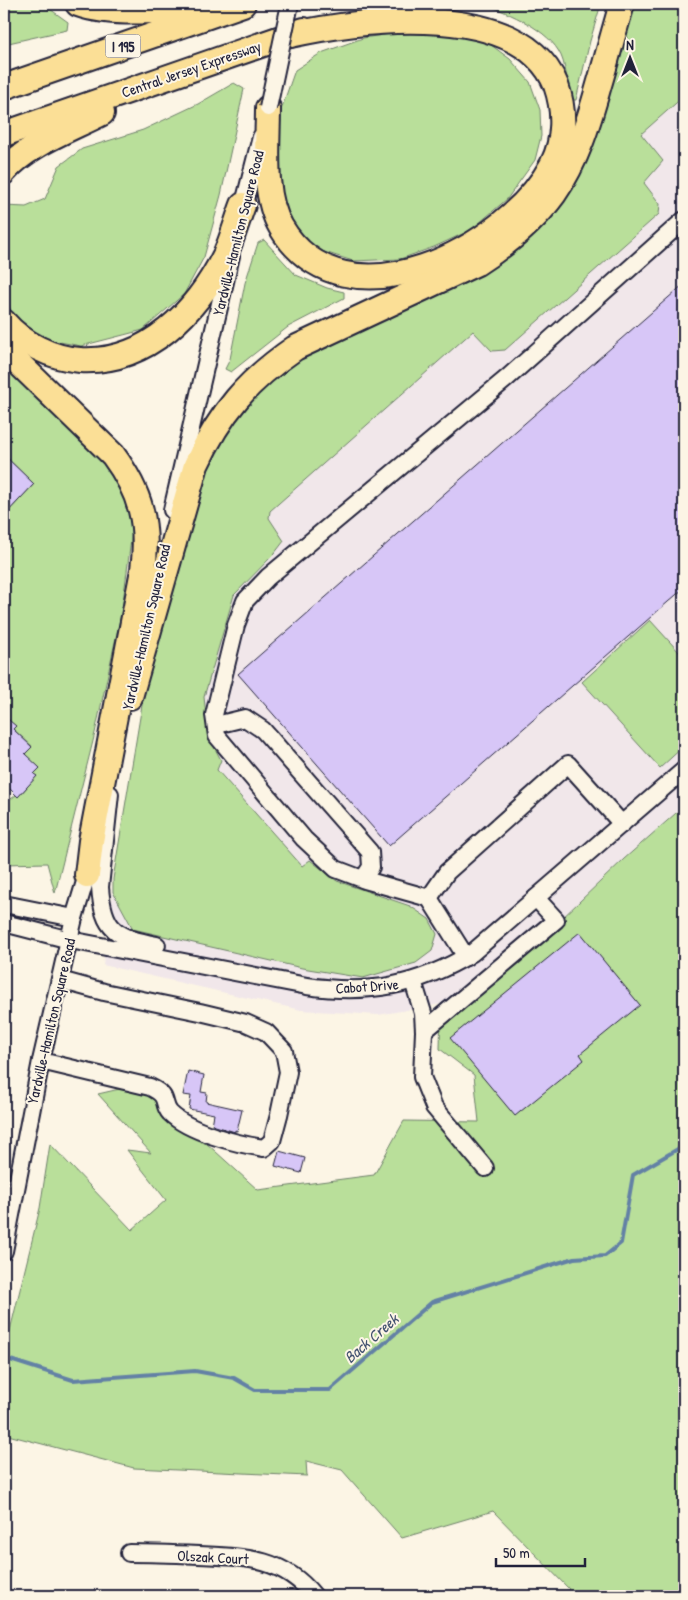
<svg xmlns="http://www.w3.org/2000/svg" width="688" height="1600" viewBox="0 0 688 1600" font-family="'Patrick Hand',sans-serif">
  <rect width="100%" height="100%" fill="#fcf5e5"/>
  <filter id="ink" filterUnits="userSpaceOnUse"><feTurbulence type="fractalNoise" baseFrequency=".02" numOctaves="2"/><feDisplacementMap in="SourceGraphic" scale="10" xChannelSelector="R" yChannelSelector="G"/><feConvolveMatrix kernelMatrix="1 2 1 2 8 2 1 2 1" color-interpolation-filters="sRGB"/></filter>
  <g filter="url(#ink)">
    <path fill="#f1e7ea" d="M684 63V806L624 859 535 944 441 1004 378 1015 301 1010 103 965 112 903 113 879 260 441 643 101Z"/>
    <g fill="#b9df9a" stroke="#6e806a">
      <path d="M4 4H43L68 22 67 30 4 44Z"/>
      <path d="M489 4H601L590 41 576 100H572C568 87 567 74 563 61 555 33 515 16 490 6Z"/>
      <path d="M633 4H684V96L641 134 663 161 644 183 660 204 659 214 505 350 492 351 473 331 270 511 269 518 284 541 274 554 234 595 204 697 208 735 221 760 217 770 302 866 310 860 337 881 410 906 429 919 437 934 432 951 416 963 363 978 302 968 133 929 113 892V879L144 693 204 468 226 421 273 375 311 351 533 233Z"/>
      <path d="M403 32 456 35 487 42 510 59 530 82 540 110 541 136 535 160 507 199 471 230 434 247 400 259 353 261 318 250 299 238 275 190 281 110 295 70 321 53 363 38Z"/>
      <path d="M234 83 244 89 221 195 204 257 184 294 143 330 81 346 44 339 12 313 4 294V206L26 207 45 199 59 166 82 149 143 130 198 104Z"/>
      <path d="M264 240 296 275 327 288 344 292V298L288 327 231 372 225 369 230 359 245 283 258 243Z"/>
      <path d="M4 361 28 382 119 481 133 524 122 610 95 733 55 893 47 863 4 864V806L10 798 11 799 16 795 18 797 36 777 34 774 39 768 24 755 32 746 13 729 15 726 4 720V516L34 484 4 455Z"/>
      <path d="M650 620 679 652 684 662V746L660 768 582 682Z"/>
      <path d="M684 806V1596H561L569 1589 493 1511 402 1538 342 1470 306 1461 307 1476 134 1468 4 1434V1355L40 1208 50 1144 132 1230 166 1200 127 1150 151 1153 98 1094 141 1084 258 1190 374 1175 404 1121 479 1122 474 1075 440 1049 441 1004 535 944 624 859Z"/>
    </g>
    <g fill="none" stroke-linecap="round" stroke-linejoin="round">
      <path stroke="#6381a5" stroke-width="4" d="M4 1358 73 1380 195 1371 234 1378 255 1390H330L432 1302 574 1258 605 1256 621 1243 633 1175 683 1146 684 1142"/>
    </g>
    <g fill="#d7c6f7" stroke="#22223b">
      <path d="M684 284V588L389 846 238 674Z"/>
      <path d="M4 455 34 484 4 516Z"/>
      <path d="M4 716 16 726 13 729 32 747 25 754 40 768 34 774 37 776 18 797 4 783Z"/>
      <path d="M580 932 640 1005 580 1054 584 1060 515 1116 450 1038Z"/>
      <path d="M188 1071 204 1075 201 1092 207 1093 206 1102 242 1110 237 1131 235 1130V1132L212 1125 214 1114 189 1109 191 1096 183 1095Z"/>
      <path d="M279 1151 305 1158 301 1173 275 1166Z"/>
    </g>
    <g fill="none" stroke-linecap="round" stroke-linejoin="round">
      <defs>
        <g id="minor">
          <path d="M241 215 261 137"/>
          <path d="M172 510 231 256"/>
          <path d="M216 725 245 718 263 730 370 852 371 867 363 879"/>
          <path d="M110 794 100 887C103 931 116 937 157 945"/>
          <path d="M429 898 447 872 568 764 622 824"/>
          <path d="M4 904 74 918"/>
          <path d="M4 923 70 940 307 986C369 995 418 986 472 953L684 770"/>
          <path d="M466 957 429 898 365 880 336 869 304 839 217 736 214 715 236 625 245 601 268 577 506 379 684 220"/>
          <path d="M413 981 423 1013 424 1031 422 1077 434 1107 485 1168"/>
          <path d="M424 1031 556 920 536 898"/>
          <path d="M41 1061 150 1087C171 1097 161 1103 170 1113 189 1132 237 1144 264 1148L272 1141 279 1115 288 1072 284 1051 266 1032 246 1023 200 1012 104 992 60 980"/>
          <path d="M4 1251 41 1061 74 918 90 865"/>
          <path d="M129 1553C152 1553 176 1554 199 1555 244 1557 283 1557 314 1596"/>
        </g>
        <g id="highway">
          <path d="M78 4C114 17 171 10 209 7"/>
          <path d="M4 87 243 4"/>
          <path d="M268 108C268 145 262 195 281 227 344 333 508 248 552 165 565 140 565 111 556 85 521 0 368 18 290 35"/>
          <path d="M4 134 304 30"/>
          <path d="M4 172C26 145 71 129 102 113"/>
          <path d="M4 322C22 343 51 358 80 360 147 364 197 311 225 255 232 239 237 221 243 205"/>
          <path d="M4 349 113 455C141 493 149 524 143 570L91 841 87 875"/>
          <path d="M130 697 196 465C220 413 247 381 295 348L477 263C507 244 533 223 554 194 577 161 588 124 599 85 607 58 614 31 622 4"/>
        </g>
      </defs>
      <use href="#minor" stroke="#22223b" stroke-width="20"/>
      <use href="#highway" stroke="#22223b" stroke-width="28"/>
      <use href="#minor" stroke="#fcf5e5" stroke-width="16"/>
      <use href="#highway" stroke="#fbdf96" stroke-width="24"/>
      <defs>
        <path id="minor-bridge" d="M268 108 290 4"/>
      </defs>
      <use href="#minor-bridge" stroke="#22223b" stroke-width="20" stroke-linecap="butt"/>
      <use href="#minor-bridge" stroke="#fcf5e5" stroke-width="16"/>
    </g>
  </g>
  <g text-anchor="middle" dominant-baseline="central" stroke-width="4" stroke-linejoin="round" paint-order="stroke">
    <rect fill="#fcf5e5" stroke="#63616e" stroke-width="1" x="105.5" y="34.5" width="35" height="23" rx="4"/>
    <g font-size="14" font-weight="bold" fill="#22223b">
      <text x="123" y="46">I 195</text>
    </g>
    <g font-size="15" fill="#22223b" stroke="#fcf5e5">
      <text transform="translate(191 69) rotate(-19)">Central Jersey Expressway</text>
      <text transform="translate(238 233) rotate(-76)">Yardville-Hamilton Square Road</text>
      <text transform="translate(146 627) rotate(-77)">Yardville-Hamilton Square Road</text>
      <text transform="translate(367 986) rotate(-4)">Cabot Drive</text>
      <text transform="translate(51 1021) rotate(-77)">Yardville-Hamilton Square Road</text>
      <text transform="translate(213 1557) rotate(3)">Olszak Court</text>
    </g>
    <g font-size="16" font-style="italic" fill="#435270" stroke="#fcf5e5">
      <text transform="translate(371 1338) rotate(-41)">Back Creek</text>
    </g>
  </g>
  <rect width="688" height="1600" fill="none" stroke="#fcf5e5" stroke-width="20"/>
  <rect x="10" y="10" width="668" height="1580" fill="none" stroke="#22223b" stroke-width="2" filter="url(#ink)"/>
  <g transform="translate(630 58)" stroke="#fcf5e5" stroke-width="4" paint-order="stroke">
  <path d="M0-4L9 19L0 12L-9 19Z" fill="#22223b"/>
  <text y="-8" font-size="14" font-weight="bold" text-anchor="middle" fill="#22223b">N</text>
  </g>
  <path d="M496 1558v8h89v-8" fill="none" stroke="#22223b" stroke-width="2.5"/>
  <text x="503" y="1558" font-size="15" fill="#22223b" stroke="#fcf5e5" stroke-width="4" paint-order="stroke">50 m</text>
</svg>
